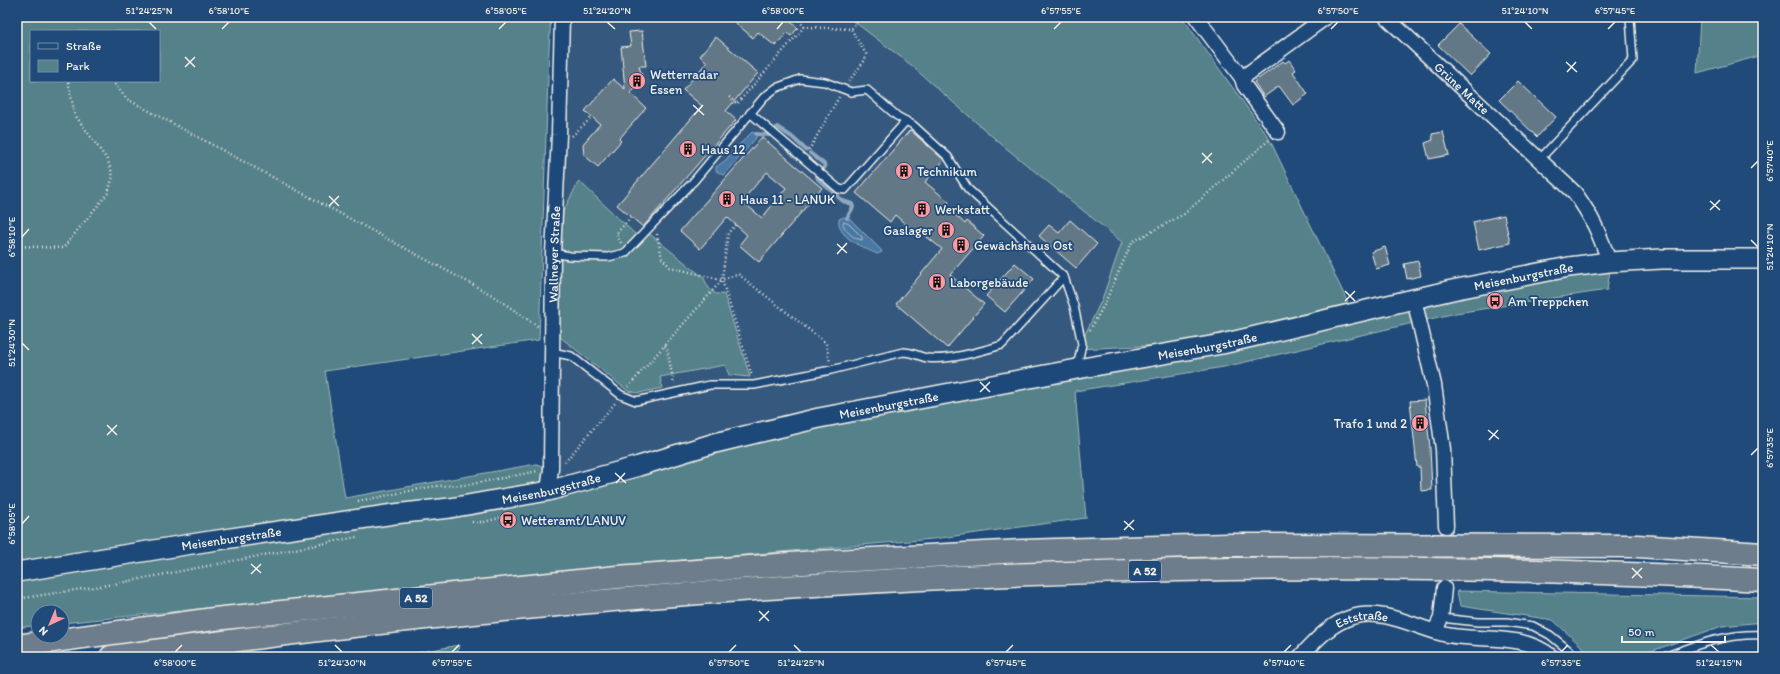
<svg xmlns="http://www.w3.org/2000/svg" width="1780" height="674" viewBox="0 0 1780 674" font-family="Itim,sans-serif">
  <rect width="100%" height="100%" fill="#1f4a7a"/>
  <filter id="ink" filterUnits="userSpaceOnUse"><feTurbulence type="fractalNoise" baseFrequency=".025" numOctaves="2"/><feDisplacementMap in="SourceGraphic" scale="8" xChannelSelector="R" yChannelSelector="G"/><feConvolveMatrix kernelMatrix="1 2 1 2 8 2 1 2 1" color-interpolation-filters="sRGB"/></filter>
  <g filter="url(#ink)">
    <path fill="#34587e" d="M558 17H1013L915 69 1122 242 1102 298 1078 349 1074 374 555 485Z"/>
    <g fill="#54818a" stroke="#a4b9b9" fill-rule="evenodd">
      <path d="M17 17H551L549 49 539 340 325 371 345 498 536 464 543 466 547 492 715 445 1611 264 1607 290 1456 313 1224 367 1075 391 1086 518 933 539 648 563 62 623V612H38V625L17 628ZM31 31H159V81H31Z"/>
      <path d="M845 17H1182L1269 138 1353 313 1222 342 1078 349 1102 299 1122 242 1001 144 915 69 916 68H915L856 23Z"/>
      <path d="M1700 17H1763V55L1697 73Z"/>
      <path d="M579 181 635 234 651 235 704 278C708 288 712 296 724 294L750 377 729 375 725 365 660 377 662 388 639 393 628 391 560 337 558 221Z"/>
      <path d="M1457 591 1763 597V622L1722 626 1635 657H1593L1553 620 1460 606Z"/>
      <path d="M459 645 457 657H395Z"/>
    </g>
    <g fill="#4878a4" stroke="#8da8bf">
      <path d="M752 132 756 134V138L727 172 723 175 716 171V167L727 159 731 153Z"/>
      <path d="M844 217 851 220 881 250 882 252 877 254C864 248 836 237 839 219Z"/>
    </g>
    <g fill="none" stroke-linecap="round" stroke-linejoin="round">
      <path stroke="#afc1cd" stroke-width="1" d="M844 222 849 224 862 237V240C854 239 846 232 843 224Z"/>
      <g stroke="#8da8bf" stroke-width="4">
        <path d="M777 127 792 137 806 150"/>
        <path d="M756 134 769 135"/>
        <path d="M810 153 824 164 825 167 823 169"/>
        <path d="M817 176 818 179 843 201 852 204 853 207 847 218"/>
      </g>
    </g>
    <g fill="#647886" stroke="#f4f1e8" fill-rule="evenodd">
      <path d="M729 17H785L798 28 791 36 787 33 775 46 758 32 753 38Z"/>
      <path d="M1459 24 1491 54 1470 76 1438 45Z"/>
      <path d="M642 31 646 66H639L643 80 642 84 630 93 646 108 619 139 621 141 598 167 584 155 583 144 600 124 585 111 613 79 625 89 621 47 631 46 629 32Z"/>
      <path d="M716 37 758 73 726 111 736 120 643 227 617 205 702 106 683 90 707 62 700 56Z"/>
      <path d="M1289 60 1296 70 1293 72 1308 94 1293 105 1279 86 1264 97 1254 82 1283 61 1285 63Z"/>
      <path d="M1518 81 1556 117 1537 137 1499 100Z"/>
      <path d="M910 130 944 160 925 182 949 202 946 206 965 224 967 221 984 236 950 275 984 304 947 348 896 304 942 249 922 233 919 236 895 215 890 222 856 193Z"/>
      <path d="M1443 132 1449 155 1429 159 1425 143 1433 140 1432 134Z"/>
      <path d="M762 137 822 188 759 262 739 245 747 235 727 217 700 249 680 231ZM767 172 786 188 762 218 742 201Z"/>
      <path d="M1504 215 1510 243 1479 250 1473 222Z"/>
      <path d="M1070 220 1097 244 1076 268 1039 236 1049 225 1059 233Z"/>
      <path d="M1385 247 1390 265 1376 269 1371 252Z"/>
      <path d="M1418 261 1421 276 1407 279 1404 264Z"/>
      <path d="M1015 263 1034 279 1005 312 986 296Z"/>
      <path d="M1425 400 1430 448 1432 490 1421 491 1420 467H1417L1410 401Z"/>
    </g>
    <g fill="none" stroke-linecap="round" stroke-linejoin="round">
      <defs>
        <g id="service">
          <path d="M750 113 839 189 845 190 906 121"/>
          <path d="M1539 160 1633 60 1630 18"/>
          <path d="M553 253 570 256 608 257 625 253 690 185"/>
          <path d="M1064 277 1074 306 1082 344 1077 367"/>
          <path d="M552 352 571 356 621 395 636 401 710 385H754L831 370 903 352C912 352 918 356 927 358 948 361 982 351 1002 345L1064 277 968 189 948 157 913 125 897 116 867 90 851 92 825 82 800 79 776 88 764 97 693 182"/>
          <path d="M1441 618 1478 622H1507L1533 626 1550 635 1577 657"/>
          <path d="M1664 657C1697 645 1727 633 1763 635"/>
        </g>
        <g id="minor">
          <path d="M1196 17 1242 78"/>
          <path id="s1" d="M1386 17 1575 193C1592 217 1600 234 1609 262"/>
          <path d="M1278 132 1244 85 1242 78 1326 17"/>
          <path d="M1414 299 1434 385 1443 449 1446 526"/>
          <path id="s2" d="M548 491 551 469 553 253 559 135 562 17"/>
          <path d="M1435 631 1441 618 1444 588"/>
          <path id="s3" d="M1300 657C1315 641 1331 623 1352 617 1382 607 1419 629 1447 635 1483 642 1522 632 1552 657"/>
        </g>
        <g id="secondary">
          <path id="s4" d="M17 572 204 542 394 514 450 508 548 491 639 466 715 443 819 418 1077 369 1222 344 1452 290 1569 267 1609 262 1662 259H1763"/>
        </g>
        <g id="motorway">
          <path d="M17 646 214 619 617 577 816 562 1022 551 1226 545 1637 546 1763 554"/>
          <path d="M111 657C481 605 856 574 1230 569 1408 566 1586 571 1763 580"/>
        </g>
      </defs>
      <use href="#service" stroke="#f4f1e8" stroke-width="10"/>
      <use href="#minor" stroke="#f4f1e8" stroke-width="17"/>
      <use href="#secondary" stroke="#f4f1e8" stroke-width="22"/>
      <use href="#motorway" stroke="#f4f1e8" stroke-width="25"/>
      <g stroke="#f4f1e8" stroke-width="2.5" stroke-dasharray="1 3" stroke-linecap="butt">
        <path d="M804 27 851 29 861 17"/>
        <path d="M112 81 127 99 492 295 539 327"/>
        <path d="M849 81 865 60 866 54 851 29"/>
        <path d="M729 97 737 104 804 27 797 17"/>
        <path d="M572 136 592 117"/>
        <path d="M809 150 839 97"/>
        <path d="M736 225 728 233 722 280 752 376"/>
        <path d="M657 234 662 258 670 267 722 280"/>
        <path d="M621 243 616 234 631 217"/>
        <path d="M17 246 63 248 108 193 113 176 108 161 75 115 68 81"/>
        <path d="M1090 330 1104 305 1132 242 1184 214 1269 140"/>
        <path d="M665 346 667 349 674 384"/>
        <path d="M628 387 722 280 738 274 826 343 830 362"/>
        <path d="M565 462 616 402"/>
        <path d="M358 501 435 486 467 485 538 471"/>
        <path d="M472 522H484L503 517"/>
        <path d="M17 599 114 584 357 537"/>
      </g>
      <use href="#service" stroke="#1f4a7a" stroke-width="7"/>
      <use href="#minor" stroke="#1f4a7a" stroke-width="14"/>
      <use href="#secondary" stroke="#1f4a7a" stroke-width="19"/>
      <use href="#motorway" stroke="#6d7d8c" stroke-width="22"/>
    </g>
  </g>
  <path fill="none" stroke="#f4f1e8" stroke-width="1.5" d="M149 22 156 29M607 22 615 29M1525 22 1532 29M222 29 229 22M499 29 506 22M777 29 783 22M1054 29 1061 22M1331 29 1338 22M1608 29 1615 22M185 57 195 67M1566 62 1577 72M185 67 195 57M1567 72 1576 62M693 105 704 115M694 115 703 105M1202 153 1212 163M1202 163 1212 153M1751 168 1758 161M329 196 339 206M1710 201 1720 210M329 206 339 196M1710 210 1720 200M22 237 29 229M1751 240 1758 247M837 244 847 253M837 254 847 243M1345 291 1355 301M1345 301 1355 291M472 334 482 344M22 343 29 350M472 344 482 334M980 382 990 392M980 392 990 382M107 425 117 435M1488 430 1499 439M107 435 117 425M1489 440 1498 430M1751 455 1758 448M615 473 626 483M616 483 625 473M1124 521 1134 530M22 524 29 516M1124 530 1134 520M251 564 261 573M1632 568 1642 578M251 574 261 564M1632 578 1642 568M759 611 769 621M759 621 769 611M335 645 342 652M794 645 801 652M1711 645 1719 652M175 652 182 645M452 652 459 645M729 652 736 645M1006 652 1013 645M1284 652 1291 645M1561 652 1568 645"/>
  <defs>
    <symbol id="building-disc" viewBox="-11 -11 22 22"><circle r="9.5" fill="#ff9aa2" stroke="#1f4a7a"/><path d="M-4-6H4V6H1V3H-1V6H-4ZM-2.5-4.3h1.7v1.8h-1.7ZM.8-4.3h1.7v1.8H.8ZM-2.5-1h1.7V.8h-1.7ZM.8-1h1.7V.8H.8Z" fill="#111"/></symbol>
    <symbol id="bus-disc" viewBox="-11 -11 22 22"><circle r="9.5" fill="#ff9aa2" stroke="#1f4a7a"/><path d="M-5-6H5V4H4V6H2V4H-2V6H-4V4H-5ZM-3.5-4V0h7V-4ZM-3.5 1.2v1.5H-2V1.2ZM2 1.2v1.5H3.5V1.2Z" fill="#111"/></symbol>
  </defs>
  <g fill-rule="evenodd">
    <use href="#building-disc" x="627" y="71" width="20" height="20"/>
    <use href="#building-disc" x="678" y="139" width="20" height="20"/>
    <use href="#building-disc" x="894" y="161" width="20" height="20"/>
    <use href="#building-disc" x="717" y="189" width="20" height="20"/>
    <use href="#building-disc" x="912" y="199" width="20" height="20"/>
    <use href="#building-disc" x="936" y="220" width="20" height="20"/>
    <use href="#building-disc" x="951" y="235" width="20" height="20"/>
    <use href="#building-disc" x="927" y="272" width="20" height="20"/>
    <use href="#bus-disc" x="1485" y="291" width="20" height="20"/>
    <use href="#building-disc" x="1410" y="413" width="20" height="20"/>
    <use href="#bus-disc" x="498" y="510" width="20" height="20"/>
  </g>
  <g text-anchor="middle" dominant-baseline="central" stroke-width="3.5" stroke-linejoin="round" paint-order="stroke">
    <g fill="#1f4a7a" stroke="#b4bfc7" stroke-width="1">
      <rect x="1129" y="561" width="32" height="20" rx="3"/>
      <rect x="400" y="588" width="32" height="20" rx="3"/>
    </g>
    <g font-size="12" font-weight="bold" fill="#f4f1e8">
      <text x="1145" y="571">A 52</text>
      <text x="416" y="598">A 52</text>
    </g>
    <g font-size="13" fill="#f4f1e8" stroke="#1f4a7a" text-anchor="start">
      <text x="650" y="74">Wetterradar<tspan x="650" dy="15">Essen</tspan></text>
      <text x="701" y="149">Haus 12</text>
      <text x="917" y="171">Technikum</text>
      <text x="740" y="199">Haus 11 - LANUK</text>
      <text x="935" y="209">Werkstatt</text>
      <text x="933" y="230" text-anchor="end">Gaslager</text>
      <text x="974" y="245">Gewächshaus Ost</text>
      <text x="950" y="282">Laborgebäude</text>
      <text x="1508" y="301">Am Treppchen</text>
      <text x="1407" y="423" text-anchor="end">Trafo 1 und 2</text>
      <text x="521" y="520">Wetteramt/LANUV</text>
    </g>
    <g font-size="13" fill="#f4f1e8" stroke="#1f4a7a">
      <text stroke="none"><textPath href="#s1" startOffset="104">Grüne Matte</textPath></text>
      <text stroke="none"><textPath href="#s2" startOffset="237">Wallneyer Straße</textPath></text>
      <text stroke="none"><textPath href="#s4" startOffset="1537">Meisenburgstraße</textPath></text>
      <text stroke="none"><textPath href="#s4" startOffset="1213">Meisenburgstraße</textPath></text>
      <text stroke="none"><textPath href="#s4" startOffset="889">Meisenburgstraße</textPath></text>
      <text stroke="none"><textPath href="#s4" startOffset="541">Meisenburgstraße</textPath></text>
      <text stroke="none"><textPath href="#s4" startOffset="217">Meisenburgstraße</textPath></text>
      <text stroke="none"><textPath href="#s3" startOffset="76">Eststraße</textPath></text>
    </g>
  </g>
  <rect width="1780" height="674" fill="none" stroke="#1f4a7a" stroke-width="44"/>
  <rect x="30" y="30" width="130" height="52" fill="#1f4a7a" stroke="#748da6"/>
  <rect x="38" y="43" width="20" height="6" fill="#1f4a7a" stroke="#748da6"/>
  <text x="66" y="50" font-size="12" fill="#f4f1e8">Straße</text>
  <rect x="38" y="60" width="20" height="12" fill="#54818a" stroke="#748da6"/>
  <text x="66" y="70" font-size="12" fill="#f4f1e8">Park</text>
  <g transform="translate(50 624) rotate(224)"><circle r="19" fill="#1f4a7a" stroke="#748da6"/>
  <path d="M0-3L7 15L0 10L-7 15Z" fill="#ff9aa2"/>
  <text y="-6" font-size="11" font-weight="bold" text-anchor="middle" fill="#f4f1e8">N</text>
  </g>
  <path d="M1622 636v6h103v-6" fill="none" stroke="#f4f1e8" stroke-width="2"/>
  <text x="1628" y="636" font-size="12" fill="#f4f1e8" stroke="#1f4a7a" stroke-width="3" paint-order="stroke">50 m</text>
  <rect x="22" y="22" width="1736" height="630" fill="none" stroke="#f4f1e8" stroke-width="1.5"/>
  <g font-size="10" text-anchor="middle" fill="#f4f1e8">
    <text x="149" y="14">51°24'25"N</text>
    <text x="229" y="14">6°58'10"E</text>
    <text x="506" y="14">6°58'05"E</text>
    <text x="607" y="14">51°24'20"N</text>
    <text x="783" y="14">6°58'00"E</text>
    <text x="1061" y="14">6°57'55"E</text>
    <text x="1338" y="14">6°57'50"E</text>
    <text x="1525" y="14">51°24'10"N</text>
    <text x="1615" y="14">6°57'45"E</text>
    <text transform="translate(1769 161) rotate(-90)" y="4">6°57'40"E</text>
    <text transform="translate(11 237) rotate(-90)" y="4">6°58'10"E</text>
    <text transform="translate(1769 247) rotate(-90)" y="4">51°24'10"N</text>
    <text transform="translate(11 343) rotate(-90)" y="4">51°24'30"N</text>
    <text transform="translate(1769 448) rotate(-90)" y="4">6°57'35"E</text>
    <text transform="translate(11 524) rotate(-90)" y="4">6°58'05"E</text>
    <text x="175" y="666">6°58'00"E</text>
    <text x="342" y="666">51°24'30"N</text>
    <text x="452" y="666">6°57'55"E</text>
    <text x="729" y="666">6°57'50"E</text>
    <text x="801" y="666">51°24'25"N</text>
    <text x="1006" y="666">6°57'45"E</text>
    <text x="1284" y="666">6°57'40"E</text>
    <text x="1561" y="666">6°57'35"E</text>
    <text x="1719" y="666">51°24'15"N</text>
  </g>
</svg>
